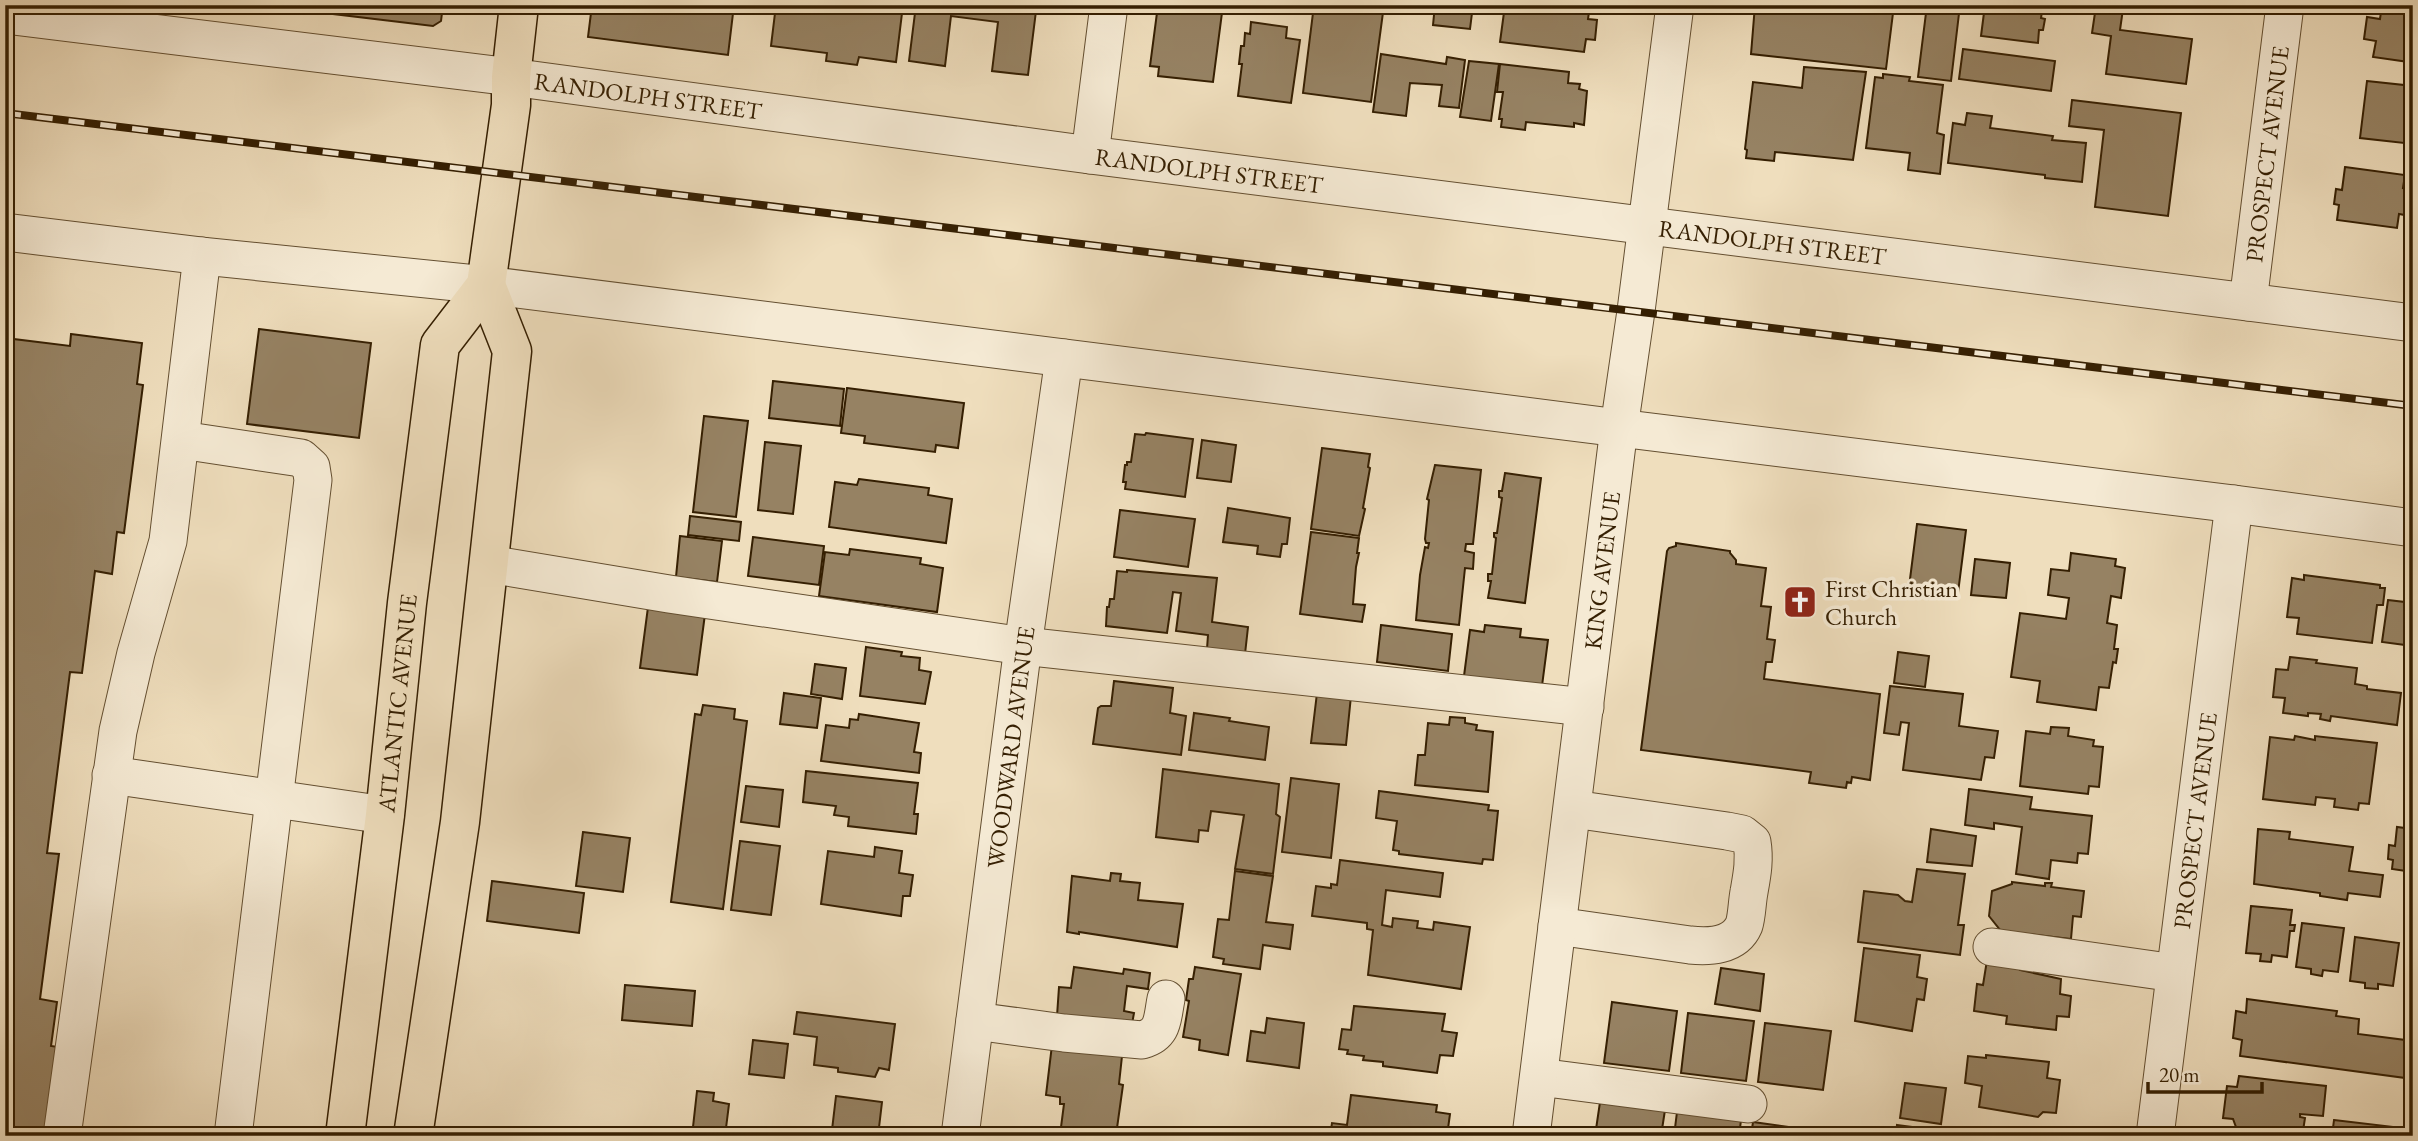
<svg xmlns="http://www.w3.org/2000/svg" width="2418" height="1141" viewBox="0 0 2418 1141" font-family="'EB Garamond',serif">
  <rect width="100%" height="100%" fill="#efdebd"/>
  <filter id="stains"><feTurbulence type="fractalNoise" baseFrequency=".00286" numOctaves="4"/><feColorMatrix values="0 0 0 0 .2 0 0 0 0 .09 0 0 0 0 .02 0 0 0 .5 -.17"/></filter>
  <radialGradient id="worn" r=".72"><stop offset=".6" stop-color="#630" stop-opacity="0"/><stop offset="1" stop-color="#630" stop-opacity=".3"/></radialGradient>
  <g fill="#968263" stroke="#351f02" stroke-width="2">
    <path d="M300 5H443L441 21 433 26 300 10Z"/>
    <path d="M592 5H734L728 55 588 37Z"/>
    <path d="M776 5H903L896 62 859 57 857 65 826 61 827 53 771 46Z"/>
    <path d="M916 5H1040L1039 12 1036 11 1028 75 992 71 998 22 951 16 945 66 909 61Z"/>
    <path d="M1158 5H1223L1213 82 1158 76 1159 67 1150 66Z"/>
    <path d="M1314 5H1384L1371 102 1303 93Z"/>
    <path d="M1435 5H1473L1470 29 1433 25Z"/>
    <path d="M1505 5H1590L1588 19 1597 20 1595 40 1586 39 1584 52 1500 42Z"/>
    <path d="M1755 5H1894L1886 69 1751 54Z"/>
    <path d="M1927 5H1960L1951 81 1918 77Z"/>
    <path d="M1985 5H2043L2041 18 2045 19 2043 30H2039L2038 43 1981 36Z"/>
    <path d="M2382 5H2413V54H2410L2409 62 2373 57 2376 41 2364 39 2367 17 2380 19Z"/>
    <path d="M2096 6 2123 9 2120 30 2192 39 2186 84 2106 74 2111 36 2092 33Z"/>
    <path d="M1251 22 1287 27 1286 38 1300 40 1291 103 1238 96 1242 64H1239L1241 46H1244L1245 33 1250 34Z"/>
    <path d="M1963 49 2055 61 2051 91 1959 79Z"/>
    <path d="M1381 54 1446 64 1447 57 1465 60 1459 108 1439 106 1442 85 1410 83 1406 116 1373 112Z"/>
    <path d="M1469 61 1499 64 1491 121 1460 117Z"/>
    <path d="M1500 64 1569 72 1568 83 1580 84 1579 89 1587 91 1584 125 1574 123V127L1526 122 1525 130 1501 127 1502 119H1499L1503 92H1497Z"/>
    <path d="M1804 67 1866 72 1853 160 1775 152 1774 161 1746 158 1747 150 1745 149 1753 82 1802 88Z"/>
    <path d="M1883 74 1910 77 1909 81 1943 85 1937 133 1944 135 1940 174 1908 170 1910 153 1866 148 1875 77 1883 78Z"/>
    <path d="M2367 81 2413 86V144L2360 138Z"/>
    <path d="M2072 100 2181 113 2168 216 2095 207 2104 130 2069 126Z"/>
    <path d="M1967 113 1992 116 1990 128 2053 136 2052 140 2086 143 2082 182 2045 178V175L1948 163 1953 123 1965 125Z"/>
    <path d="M2345 167 2405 175 2403 188 2413 189 2410 216 2399 214 2397 228 2337 220 2339 205 2334 204 2336 189 2342 190Z"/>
    <path d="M259 329 371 343 359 438 247 424Z"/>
    <path d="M71 334 142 343 137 384 143 385 124 533 117 532 112 574 95 571 82 673 70 672 47 853 59 854 40 999 57 1002 51 1046 58 1047 47 1136H5V338L70 346Z"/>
    <path d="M773 381 844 389 840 426 769 418Z"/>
    <path d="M847 388 964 403 958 448 936 445 935 452 864 443 865 436 841 433Z"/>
    <path d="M704 416 748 421 736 517 693 512Z"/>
    <path d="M1146 433 1193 439 1185 497 1125 489 1126 482H1123L1125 465H1127V462H1131L1135 434 1145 435Z"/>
    <path d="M1202 440 1236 445 1231 482 1197 478Z"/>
    <path d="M765 442 801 446 793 514 758 510Z"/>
    <path d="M1322 448 1370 454 1368 467 1370 468 1363 508 1365 509 1359 536 1311 529Z"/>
    <path d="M1435 465 1481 470 1473 544H1466L1465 551 1474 553 1473 569 1465 568 1459 625 1416 620 1420 575 1425 547 1428 548 1429 543H1426L1425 539 1429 500 1427 499Z"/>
    <path d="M1505 473 1541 478 1525 603 1488 598 1491 581H1488V574H1492L1496 538 1494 537V533H1497L1502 498 1499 497V491H1502Z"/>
    <path d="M859 479 929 488 928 495 952 499 946 543 829 527 835 482 857 485Z"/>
    <path d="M1228 508 1290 518 1287 544H1282L1280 557 1257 554 1258 546 1223 542Z"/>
    <path d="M1120 510 1195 519 1188 567 1114 557Z"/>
    <path d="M690 516 741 522 739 541 688 535Z"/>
    <path d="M1917 524 1966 530 1958 593 1909 587Z"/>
    <path d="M1311 532 1359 538 1357 553H1359L1356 567 1353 604 1365 605 1362 622 1300 614Z"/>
    <path d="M680 536 722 541 717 582 676 577Z"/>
    <path d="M753 537 824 546 819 585 748 576Z"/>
    <path d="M1676 543 1730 551V553L1736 560V564L1766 568 1761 606 1771 607 1767 639 1775 640 1772 662H1766L1764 679 1880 694 1870 780 1852 777 1851 783 1847 782 1846 788 1809 783 1811 772 1641 750 1667 551 1669 548 1676 546Z"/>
    <path d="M850 549 921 558 920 564 943 568 937 612 819 596 825 552 849 555Z"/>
    <path d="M2071 553 2116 559 2115 566 2125 568 2121 598 2111 596 2107 623 2117 625 2114 649H2118L2116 663 2113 662 2109 688 2099 687 2096 710 2037 702 2040 681 2011 677 2020 613 2066 619 2069 598 2048 595 2051 569 2069 571Z"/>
    <path d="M1975 559 2010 563 2006 598 1971 595Z"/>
    <path d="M1127 570 1217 578 1212 622 1248 627 1245 654 1207 649 1208 635 1176 631 1181 593 1173 592 1167 633 1106 626 1107 607H1109L1110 599H1114L1117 571 1127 572Z"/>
    <path d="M2304 575 2380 585V588H2385L2383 605H2377L2372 643 2297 634 2299 618 2287 617 2292 578 2304 580Z"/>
    <path d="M2388 600 2413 603V646L2382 642Z"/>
    <path d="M648 607 705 614 697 675 640 668Z"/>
    <path d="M1381 625 1452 634 1448 671 1377 662Z"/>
    <path d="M1485 625 1521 629 1520 637 1548 640 1542 686 1464 676 1470 630 1484 632Z"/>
    <path d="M866 647 902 652 901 656 920 658 919 670 931 672 925 704 860 696Z"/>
    <path d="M1898 652 1929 656 1925 687 1894 683Z"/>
    <path d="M2290 657 2317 660 2316 663 2357 668 2355 684 2367 686V689L2401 693 2397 725 2331 716 2330 721 2320 719 2321 714 2308 713V716L2283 713 2285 698 2273 697 2276 669 2288 670Z"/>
    <path d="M815 664 846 668 842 699 811 694Z"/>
    <path d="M1114 681 1173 688 1170 713 1186 716 1181 755 1093 744 1098 708 1101 706H1111Z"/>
    <path d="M1890 686 1963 694 1959 726 1998 731 1994 758 1985 757 1981 780 1903 770 1909 723 1901 722 1899 735 1884 733Z"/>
    <path d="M784 693 821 698 817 728 780 724Z"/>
    <path d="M1317 693 1351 696 1346 745 1311 743Z"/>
    <path d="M703 705 735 709 734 719 747 721 723 909 671 902 695 714 701 715Z"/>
    <path d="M1194 713 1230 718 1229 721 1269 727 1265 760 1189 750Z"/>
    <path d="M859 714 919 723 914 752 921 753 919 773 821 761 826 725 849 728 850 719 858 720Z"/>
    <path d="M1450 717 1465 718V723L1477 725 1476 730 1493 732 1488 792 1415 785 1418 755H1425L1428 723 1449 725Z"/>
    <path d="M2051 727 2069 728 2068 736 2094 740 2093 746 2103 747 2099 787 2089 786 2088 794 2020 786 2026 731 2050 734Z"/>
    <path d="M2295 736 2315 740V736L2377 743 2369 804 2359 803 2358 810 2334 807 2335 799 2316 797 2315 805 2263 799 2270 737 2294 740Z"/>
    <path d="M1163 769 1279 784 1276 814 1280 817 1273 874 1235 869 1244 815 1211 811 1208 831 1199 830 1198 842 1156 837Z"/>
    <path d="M806 771 918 783 914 814H918L916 834 848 826 849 817 834 815 836 806 803 802Z"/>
    <path d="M1291 778 1339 784 1331 858 1282 852Z"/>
    <path d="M746 786 783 790 779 827 741 822Z"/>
    <path d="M1969 789 2032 797 2030 809 2092 816 2088 854 2078 853 2077 863 2051 860 2049 879 2016 874 2022 827 1994 823V829L1965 825Z"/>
    <path d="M1379 791 1489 805 1488 810 1498 811 1493 860 1483 859 1482 864 1399 854V851L1393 850 1397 821 1376 818Z"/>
    <path d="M2413 824V872L2392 869 2393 860 2388 859 2389 845 2395 846 2397 827 2412 829Z"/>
    <path d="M1931 829 1976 836 1972 866 1927 862Z"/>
    <path d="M2258 829 2290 832 2289 839 2353 847 2349 871 2383 875 2380 897 2348 893 2347 900 2320 896V893L2254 884Z"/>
    <path d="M583 832 630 838 623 892 576 886Z"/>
    <path d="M740 841 780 846 771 915 731 910Z"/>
    <path d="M875 847 902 851 899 873 913 875 910 896H903L901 916 821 904 828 851 874 857Z"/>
    <path d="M1340 860 1443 873 1440 897 1386 890 1382 925 1392 927 1393 918 1418 921 1417 928 1433 930 1434 922 1470 927 1461 989 1368 975 1373 930 1367 929V923L1312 916 1316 886 1331 888V884L1337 885Z"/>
    <path d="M1917 869 1965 874 1958 925H1964L1960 955 1858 942 1864 891 1898 895 1905 901 1912 902Z"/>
    <path d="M1235 871 1273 876 1266 922 1293 925 1290 949 1263 945 1260 969 1223 964 1224 959 1213 957 1218 919 1229 920Z"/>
    <path d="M1111 873 1121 874 1120 881 1140 883 1138 900 1183 904 1177 947 1079 932V934L1067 932 1072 876 1110 881Z"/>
    <path d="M492 881 584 893 579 933 487 921Z"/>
    <path d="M2012 882 2045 886V883H2052L2051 887 2084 891 2081 917 2073 916 2071 939 2001 931 1989 916 1992 891 2012 884Z"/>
    <path d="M2251 906 2292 910 2290 925H2295L2294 931H2290L2287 957 2272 955 2271 962 2260 961 2261 954 2246 953Z"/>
    <path d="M2302 923 2344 928 2338 972 2323 970 2322 976 2311 974V969L2296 967Z"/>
    <path d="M2355 937 2399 943 2393 986 2378 984V989L2365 988V983L2350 981Z"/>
    <path d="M1864 948 1920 955 1917 977 1927 979 1924 1000 1917 999 1912 1031 1855 1021Z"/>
    <path d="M1987 960 2021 964 2020 970 2061 979 2060 994 2071 996 2069 1017 2057 1016 2056 1030 2006 1024 2007 1016 1974 1011 1977 984 1983 985Z"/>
    <path d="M1074 967 1123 974 1124 969 1150 973 1148 989 1127 986 1124 1011 1134 1013 1132 1024 1057 1016 1059 987 1071 988Z"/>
    <path d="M1195 967 1241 974 1228 1055 1199 1050 1200 1040 1183 1037 1189 1001 1186 1000 1189 979H1193Z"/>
    <path d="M1721 968 1764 974 1760 1011 1715 1004Z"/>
    <path d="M625 985 695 991 692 1026 622 1020Z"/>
    <path d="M2247 999 2337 1011 2336 1016 2359 1019 2358 1034 2413 1041V1079L2240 1056 2242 1040 2233 1038 2236 1011 2246 1013Z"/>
    <path d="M1612 1002 1677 1011 1669 1071 1604 1063Z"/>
    <path d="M1354 1006 1445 1014 1442 1031 1457 1033 1453 1056 1440 1055 1437 1073 1383 1066V1062L1363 1060 1364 1056 1347 1054 1348 1050 1339 1049 1342 1029 1351 1030Z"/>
    <path d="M797 1012 895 1024 889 1070 879 1068 875 1077 838 1072V1068L814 1065 817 1037 794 1034Z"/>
    <path d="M1688 1013 1754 1021 1746 1081 1681 1073Z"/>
    <path d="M1267 1018 1304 1023 1299 1068 1247 1061 1251 1031 1265 1033Z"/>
    <path d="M1765 1023 1831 1031 1823 1090 1758 1082Z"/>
    <path d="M753 1040 788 1044 784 1078 749 1074Z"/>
    <path d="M1052 1045 1122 1056 1119 1084 1123 1085 1117 1128 1121 1129V1136H1050V1134L1060 1135 1064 1104H1060V1097L1046 1095Z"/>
    <path d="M1986 1055 2049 1062 2047 1078 2060 1080 2056 1113 2043 1112 2038 1117 1979 1107 1982 1086 1965 1083 1968 1056 1986 1058Z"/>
    <path d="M2239 1076 2326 1086 2323 1116 2300 1114V1117L2305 1118 2303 1131 2236 1127 2233 1119 2223 1118 2227 1086 2237 1087Z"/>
    <path d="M1905 1083 1946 1088 1941 1124 1900 1118Z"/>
    <path d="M697 1091 714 1093 713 1101 729 1104 725 1136H692Z"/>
    <path d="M1351 1095 1437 1105 1436 1112 1450 1114 1447 1136H1330L1332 1123 1347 1125Z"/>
    <path d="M836 1096 882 1102 878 1136 832 1130Z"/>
    <path d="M1600 1102 1665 1110 1661 1136H1595Z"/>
    <path d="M1677 1112 1741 1120 1739 1136H1674Z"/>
    <path d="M2334 1120 2411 1129 2410 1136H2332Z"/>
    <path d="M1753 1122 1818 1131 1817 1136H1751Z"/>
    <path d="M1897 1125 1981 1136H1896Z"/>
    <path d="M1169 1129 1194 1132V1136H1167Z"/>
    <path d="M1243 1129 1294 1135V1136H1242Z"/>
  </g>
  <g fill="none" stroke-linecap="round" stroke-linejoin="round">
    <defs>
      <g id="minor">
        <path id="s1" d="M5 15 511 77 1090 155 2413 323"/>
        <path d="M1090 155 1109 5"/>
        <path d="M5 232 202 256 486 285 1619 428 2234 504 2413 528"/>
        <path id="s2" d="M2248 302 2285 5"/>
        <path d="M181 440 301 458 311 467 313 480 233 1136"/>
        <path d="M489 564 669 594 1023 646 1585 707"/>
        <path d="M111 775 385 815"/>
        <path d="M1557 926 1690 945C1709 947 1735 946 1744 925 1747 916 1747 902 1749 892 1752 875 1755 860 1752 842L1742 834 1727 831 1573 809"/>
        <path d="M1992 947 2175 973"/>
        <path d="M975 1021 1064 1033 1142 1040C1164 1034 1162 1019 1166 999"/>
        <path d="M1539 1077 1748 1104"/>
        <path d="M62 1136 118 731 136 653 168 541 202 256"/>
        <path id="s3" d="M960 1136 1023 646 1064 358"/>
        <path id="s4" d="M1531 1136 1619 428 1636 311 1675 5"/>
        <path id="s5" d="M2155 1136 2234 504"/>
      </g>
      <g id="major">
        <path id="s6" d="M345 1136 385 815 407 603 440 345 486 285 511 105V77L519 5"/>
        <path d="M413 1136 460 822 512 351 486 285"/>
      </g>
    </defs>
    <use href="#minor" stroke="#644f31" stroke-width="39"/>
    <use href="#major" stroke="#351f02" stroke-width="41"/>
    <use href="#minor" stroke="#f5ead4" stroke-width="37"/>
    <use href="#major" stroke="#efdebd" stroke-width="38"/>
    <defs>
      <path id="rail" d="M5 113 2413 406"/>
    </defs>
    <use href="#rail" stroke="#351f02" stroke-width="8"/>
    <use href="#rail" stroke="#f5ead4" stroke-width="5" stroke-dasharray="16" stroke-linecap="butt"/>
  </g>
  <defs>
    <symbol id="church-square" viewBox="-11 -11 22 22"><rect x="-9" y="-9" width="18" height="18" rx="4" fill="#8f2418" stroke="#f5ead4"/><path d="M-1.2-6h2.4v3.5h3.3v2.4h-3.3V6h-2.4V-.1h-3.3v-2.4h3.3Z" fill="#fff"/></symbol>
  </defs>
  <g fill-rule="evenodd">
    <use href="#church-square" x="1781" y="583" width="38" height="38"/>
  </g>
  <g text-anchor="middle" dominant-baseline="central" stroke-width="7" stroke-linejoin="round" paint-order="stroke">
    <g font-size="24" fill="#351f02" stroke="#f5ead4">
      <text stroke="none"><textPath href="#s1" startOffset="648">RANDOLPH STREET</textPath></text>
      <text stroke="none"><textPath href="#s2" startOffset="149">PROSPECT AVENUE</textPath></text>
      <text stroke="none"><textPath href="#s1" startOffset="1214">RANDOLPH STREET</textPath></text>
      <text stroke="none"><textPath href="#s1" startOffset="1782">RANDOLPH STREET</textPath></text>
      <text stroke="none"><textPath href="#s4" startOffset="570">KING AVENUE</textPath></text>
      <text stroke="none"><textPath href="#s6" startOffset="436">ATLANTIC AVENUE</textPath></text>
      <text stroke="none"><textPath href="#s3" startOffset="392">WOODWARD AVENUE</textPath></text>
      <text stroke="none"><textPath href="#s5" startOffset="318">PROSPECT AVENUE</textPath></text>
    </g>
    <g font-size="24" fill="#351f02" stroke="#f5ead4" text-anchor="start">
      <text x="1825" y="588">First Christian<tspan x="1825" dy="28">Church</tspan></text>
    </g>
  </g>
  <rect width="2418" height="1141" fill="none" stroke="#efdebd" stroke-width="28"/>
  <rect x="7" y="7" width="2404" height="1127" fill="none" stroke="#351f02" stroke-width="3.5"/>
  <rect x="14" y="14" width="2390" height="1113" fill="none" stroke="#351f02" stroke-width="2"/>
  <path d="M2148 1082v10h114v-10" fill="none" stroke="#351f02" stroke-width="3.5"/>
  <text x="2159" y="1082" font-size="21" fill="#351f02" stroke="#f5ead4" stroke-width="5" paint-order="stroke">20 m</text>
  <rect width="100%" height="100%" filter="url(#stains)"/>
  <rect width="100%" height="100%" fill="url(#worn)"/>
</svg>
